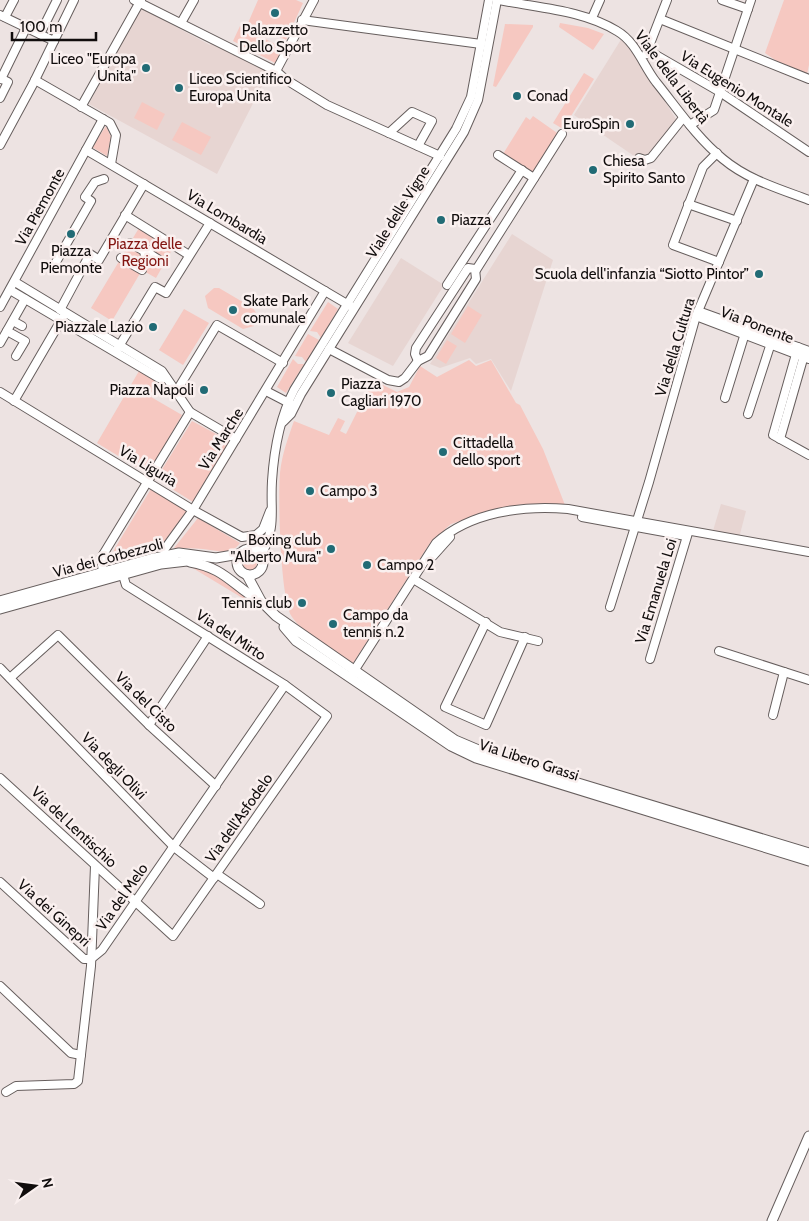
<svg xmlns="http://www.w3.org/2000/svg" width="809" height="1221" viewBox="0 0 809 1221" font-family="Cabin,sans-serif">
  <rect width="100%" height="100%" fill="#ede3e2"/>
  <g fill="#e7d5d2">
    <path d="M139 7 210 45 211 43 269 72 217 174 89 104Z"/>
    <path d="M622 38 640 61 679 124 654 154 637 158 574 115Z"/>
    <path d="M512 234 553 260 511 391 491 359 476 364 470 358 440 368 430 364Z"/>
    <path d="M401 258 444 285 393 366 348 343Z"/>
    <path d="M721 504 746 511 739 538 712 534Z"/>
  </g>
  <g fill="#f6c8c1">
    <path d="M258 0H296L303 3 286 40 268 33 267 35 248 23Z"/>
    <path d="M784 0H809V65L807 74 778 62 765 53Z"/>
    <path d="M560 23 588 28 604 34 593 50 559 27Z"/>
    <path d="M505 24 533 25V27L496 87 493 86Z"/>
    <path d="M240 26 283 48 277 64 233 41Z"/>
    <path d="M584 73 594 79 563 129 553 123Z"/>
    <path d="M142 102 165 114 157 130 134 118Z"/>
    <path d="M533 116 560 135 535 173 503 154 526 117 530 120Z"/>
    <path d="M182 122 211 137 201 155 172 140Z"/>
    <path d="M106 126 111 137 107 156 92 147Z"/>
    <path d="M139 228 173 248 156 278 142 270 112 321 91 308Z"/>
    <path d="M214 288H219L253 308 258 316 254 326 243 329 208 308 205 296Z"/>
    <path d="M328 302 338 309 321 338 317 332 310 331Z"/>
    <path d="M468 306 482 315 465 343 451 334Z"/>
    <path d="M184 309 209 323 183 365 159 350Z"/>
    <path d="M308 334 319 340 306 362 302 357 295 356Z"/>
    <path d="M447 340 457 346 446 364 436 358Z"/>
    <path d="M293 359 298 364H304L286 393 277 387Z"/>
    <path d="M469 360 476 366 491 360 516 403 520 405 543 449 565 505 523 504 481 514 451 524 445 529 443 534 430 543 353 663C335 651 304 635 292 617 280 600 278 497 280 473 282 454 288 438 294 421L329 435 338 418 345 421 340 431 346 434 373 380 397 392 409 387 420 366 437 377Z"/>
    <path d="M139 371 159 383 151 397 182 415 148 474 97 443Z"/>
    <path d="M192 421 231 442 193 502 156 479Z"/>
    <path d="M151 489 187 511 155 554 124 562H116L113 553 115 548Z"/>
    <path d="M198 518 240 543C230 557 217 550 203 549 193 548 184 548 174 548Z"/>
    <circle cx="249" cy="563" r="8"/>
    <path d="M191 567 211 570 244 593 254 605Z"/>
  </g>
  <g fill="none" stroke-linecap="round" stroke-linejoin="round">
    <defs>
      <g id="minor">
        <path d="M134 0 276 71 285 79 327 105 440 156"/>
        <path d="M499 0C538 8 583 10 617 31 636 42 643 65 656 82 677 108 697 138 723 159 748 180 780 189 809 200"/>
        <path d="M722 0 748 9"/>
        <path d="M0 15 54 41"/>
        <path d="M5 17 14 0"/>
        <path d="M592 18 600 0"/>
        <path d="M660 19 809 79"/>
        <path d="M302 20 481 44"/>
        <path d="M181 23 194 0"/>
        <path d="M40 34 57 0"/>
        <path d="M649 51 720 92 809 152"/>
        <path d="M646 54 667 0"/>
        <path d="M276 71 314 0"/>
        <path d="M0 78 8 82 0 98"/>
        <path d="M1 79 26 28"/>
        <path d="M35 80 110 123 116 135 111 164"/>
        <path d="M81 107 141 0"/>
        <path d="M690 125 714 110 751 0"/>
        <path d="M389 133 412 112 432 121 418 146"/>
        <path d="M0 145 33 84 74 0"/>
        <path d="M86 150 352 307"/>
        <path d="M717 153 703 167 673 245 719 262"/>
        <path d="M498 155 534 178"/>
        <path d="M639 158 645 160 651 158 683 118"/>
        <path d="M688 204 737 221"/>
        <path d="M125 215 189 255"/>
        <path d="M130 243 144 251 145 256 150 254 149 250 144 251"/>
        <path d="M150 254 164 263"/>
        <path d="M121 258 142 270"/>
        <path d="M468 268 475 269 476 279 428 356 418 361 415 354 416 348Z"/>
        <path d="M52 269 91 201 85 197 95 182 104 179"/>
        <path d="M476 270 562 134"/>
        <path d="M15 282 162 371 190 412 236 439"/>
        <path d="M447 285 522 170"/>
        <path d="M10 290 159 378H166"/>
        <path d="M0 307 103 119"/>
        <path d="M60 310 90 254 99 260 144 184"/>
        <path d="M698 311 809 351"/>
        <path d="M696 316 809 359"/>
        <path d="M13 321 22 326"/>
        <path d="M7 331 25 341 16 356"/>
        <path d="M0 343 25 299"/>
        <path d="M798 347 773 435 809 455"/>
        <path d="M118 348 155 287 166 293 210 223"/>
        <path d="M329 349 388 380 399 382 405 378 418 361"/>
        <path d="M266 391 291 404"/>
        <path d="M0 392 193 510 242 537 256 535 263 529 270 511"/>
        <path d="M176 392 217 325 283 363"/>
        <path d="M725 398 746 330"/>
        <path d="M14 401 63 317"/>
        <path d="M748 414 772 340"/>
        <path d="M283 422 291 414 301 394 464 132 478 100 497 0"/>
        <path d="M780 439 805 352"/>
        <path d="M582 517 686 536"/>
        <path d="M164 550 193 510 325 291"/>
        <path d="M253 550 268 538"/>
        <path d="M261 556C277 524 270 514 272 481 274 450 280 417 294 390L456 129 471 97 489 0"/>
        <path d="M433 556 450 537"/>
        <path d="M103 572 101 558 190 412"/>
        <path d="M415 580 500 632 538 641"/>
        <path d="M610 607 649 482 696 316 754 179"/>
        <path d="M486 622 445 707 486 725 525 637"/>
        <path d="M719 651 809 680"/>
        <path d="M650 659 688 533"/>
        <path d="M0 668 174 847 214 878"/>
        <path d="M352 674 436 543C470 512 523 505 568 509L809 552"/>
        <path d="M10 678 58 635 149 725 216 786"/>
        <path d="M773 715 784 672"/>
        <path d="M149 725 208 636"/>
        <path d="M0 778 173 936 327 716 285 685 126 585 123 575"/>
        <path d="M217 874 260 904"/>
        <path d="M0 882 84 959H91"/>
        <path d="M91 959 102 950 285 685"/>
        <path d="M0 986 71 1053 81 1055"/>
        <path d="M6 1092 16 1086 74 1084 78 1081 91 966 95 866"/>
      </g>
      <g id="major">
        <circle cx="250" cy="562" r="13"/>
        <path d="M190 562C225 568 232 585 260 601"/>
        <path d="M247 575 261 601 276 616 455 740 502 760 809 853"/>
        <path d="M0 601 150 559 179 553 216 558 239 554"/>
        <path d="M0 609 161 564 187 561 200 557"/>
        <path d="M284 627 296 641 451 746 476 758 809 861"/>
        <path d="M772 1221 809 1136"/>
      </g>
    </defs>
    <use href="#minor" stroke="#665e5d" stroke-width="10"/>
    <use href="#major" stroke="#665e5d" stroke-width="11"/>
    <use href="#minor" stroke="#fff" stroke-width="8"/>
    <use href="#major" stroke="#fff" stroke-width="9"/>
  </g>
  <g fill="#216b75" stroke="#faf0ef" stroke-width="2">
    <circle cx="275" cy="13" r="5"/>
    <circle cx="146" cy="68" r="5"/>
    <circle cx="179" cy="88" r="5"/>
    <circle cx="517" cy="96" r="5"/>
    <circle cx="630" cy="124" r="5"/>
    <circle cx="593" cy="170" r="5"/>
    <circle cx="441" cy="220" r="5"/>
    <circle cx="71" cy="234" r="5"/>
    <circle cx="759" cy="274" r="5"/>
    <circle cx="233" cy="310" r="5"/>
    <circle cx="153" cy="327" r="5"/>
    <circle cx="204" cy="390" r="5"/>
    <circle cx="331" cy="393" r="5"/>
    <circle cx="443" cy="452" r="5"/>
    <circle cx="310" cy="491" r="5"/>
    <circle cx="331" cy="549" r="5"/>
    <circle cx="367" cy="565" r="5"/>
    <circle cx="302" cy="603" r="5"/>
    <circle cx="333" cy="624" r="5"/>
  </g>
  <g text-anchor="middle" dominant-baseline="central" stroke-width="5" stroke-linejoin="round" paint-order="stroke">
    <g font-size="15" fill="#110d0d" stroke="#faf0ef" text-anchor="start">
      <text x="275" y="30" text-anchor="middle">Palazzetto<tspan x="275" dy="17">Dello Sport</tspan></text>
      <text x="136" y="59" text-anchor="end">Liceo "Europa<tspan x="136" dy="17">Unita"</tspan></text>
      <text x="189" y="79">Liceo Scientifico<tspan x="189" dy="17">Europa Unita</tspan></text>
      <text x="527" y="96">Conad</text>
      <text x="620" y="124" text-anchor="end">EuroSpin</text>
      <text x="603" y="161">Chiesa<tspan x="603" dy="17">Spirito Santo</tspan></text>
      <text x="451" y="220">Piazza</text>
      <text x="71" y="251" text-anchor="middle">Piazza<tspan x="71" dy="17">Piemonte</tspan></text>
      <text x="749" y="274" text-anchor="end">Scuola dell'infanzia “Siotto Pintor”</text>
      <text x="243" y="301">Skate Park<tspan x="243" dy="17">comunale</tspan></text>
      <text x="143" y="327" text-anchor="end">Piazzale Lazio</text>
      <text x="341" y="384">Piazza<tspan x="341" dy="17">Cagliari 1970</tspan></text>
      <text x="194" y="390" text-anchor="end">Piazza Napoli</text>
      <text x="453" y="443">Cittadella<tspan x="453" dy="17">dello sport</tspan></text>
      <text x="320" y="491">Campo 3</text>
      <text x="321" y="540" text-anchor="end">Boxing club<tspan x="321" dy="17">"Alberto Mura"</tspan></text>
      <text x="377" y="565">Campo 2</text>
      <text x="292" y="603" text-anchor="end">Tennis club</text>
      <text x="343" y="615">Campo da<tspan x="343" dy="17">tennis n.2</tspan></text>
    </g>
    <g font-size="15" fill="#110d0d" stroke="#faf0ef">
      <text transform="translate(672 77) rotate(53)">Viale della Libertà</text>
      <text transform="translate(737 89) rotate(32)">Via Eugenio Montale</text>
      <text transform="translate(40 207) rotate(-61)">Via Piemonte</text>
      <text transform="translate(398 212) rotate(-58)">Viale delle Vigne</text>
      <text transform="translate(227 217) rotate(31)">Via Lombardia</text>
      <text transform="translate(757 325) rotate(21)">Via Ponente</text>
      <text transform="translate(675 347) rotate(-73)">Via della Cultura</text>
      <text transform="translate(221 439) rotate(-58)">Via Marche</text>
      <text transform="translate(148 466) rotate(31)">Via Liguria</text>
      <text transform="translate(108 558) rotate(-15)">Via dei Corbezzoli</text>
      <text transform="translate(656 591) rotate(-73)">Via Emanuela Loi</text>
      <text transform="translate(231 635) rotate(33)">Via del Mirto</text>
      <text transform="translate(146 702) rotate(44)">Via del Cisto</text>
      <text transform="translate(529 760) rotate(18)">Via Libero Grassi</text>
      <text transform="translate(114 766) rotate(46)">Via degli Olivi</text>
      <text transform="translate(239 818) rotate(-55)">Via dell'Asfodelo</text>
      <text transform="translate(74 827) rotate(43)">Via del Lentischio</text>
      <text transform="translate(122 897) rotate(-55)">Via del Melo</text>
      <text transform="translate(54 913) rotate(42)">Via dei Ginepri</text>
    </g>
    <g font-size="15" fill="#831511" stroke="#faf0ef">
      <text x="145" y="244">Piazza delle<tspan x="145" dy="17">Regioni</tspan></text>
    </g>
  </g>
  <g transform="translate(35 1186) rotate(76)" stroke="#faf0ef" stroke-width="4" paint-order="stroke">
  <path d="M0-4L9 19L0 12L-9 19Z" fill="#110d0d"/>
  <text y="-8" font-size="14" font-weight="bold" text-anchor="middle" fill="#110d0d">N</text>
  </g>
  <path d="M12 32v8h84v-8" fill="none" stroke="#110d0d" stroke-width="2.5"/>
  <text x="20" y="32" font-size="15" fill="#110d0d" stroke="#faf0ef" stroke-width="4" paint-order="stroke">100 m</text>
</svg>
